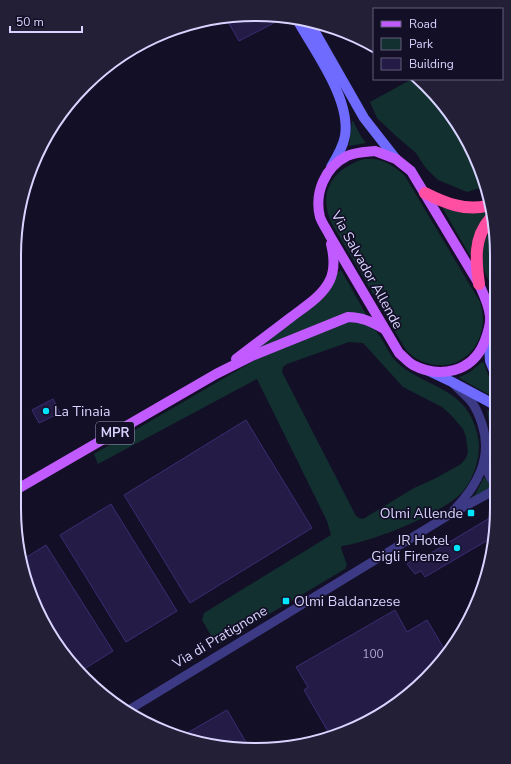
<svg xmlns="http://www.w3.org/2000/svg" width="511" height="764" viewBox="0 0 511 764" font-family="'Nunito Sans',sans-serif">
  <rect width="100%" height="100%" fill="#130f26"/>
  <g fill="#12302f" fill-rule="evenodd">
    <path d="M412 79H418L426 85 479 163 483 187 467 192 438 180 425 167 416 153 396 136 377 118 370 102Z"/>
    <path d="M352 121H353L362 138 366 143 349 146Z"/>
    <path d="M364 159C380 157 393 164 405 176L480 302C492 337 465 375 427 363 418 361 412 356 406 350L332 224C317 193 332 169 364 159Z"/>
    <path d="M442 207C458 213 471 215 488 211L489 214 470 256Z"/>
    <path d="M491 226 497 256 496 289C477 270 480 249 491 226Z"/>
    <path d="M341 270 367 316 251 353 338 272Z"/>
    <path d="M348 321C357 322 370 323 376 331 385 342 389 356 400 365 419 381 445 386 462 404 472 414 478 431 479 445 479 461 474 477 464 490 446 513 371 542 342 546L341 548 347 565 345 569 221 643 216 644 202 620 204 613 331 535 327 521 257 379 98 464 94 454 257 359ZM349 342 363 343 403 387 442 407 451 415 463 429 466 437 468 452 466 458 461 464 436 478 414 488 363 519 359 518 356 516 282 372 283 367 287 364Z"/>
    <path d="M482 362 484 363 488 375 495 387V398L459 378 460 377 470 372Z"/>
    <path d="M487 410 495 414 494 475 490 467 492 441Z"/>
    <path d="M484 477 493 487 471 498 476 493Z"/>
  </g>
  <g fill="#241b47" stroke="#3b2d73">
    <path d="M255 14 271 17 274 23 239 41 227 20Z"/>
    <path d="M53 399 60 413 39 423 32 410Z"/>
    <path d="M246 420 312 528 190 603 124 495Z"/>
    <path d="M111 504 177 611 126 642 60 535Z"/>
    <path d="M493 516V537L425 577 421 571 415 574 407 564 414 559 416 562Z"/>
    <path d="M46 545 113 651 81 671 55 643 27 586 22 560Z"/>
    <path d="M395 610 407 632 427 620 446 652 426 679 376 718 330 735 304 690 308 687 296 667Z"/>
    <path d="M227 710 250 749H239L182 736Z"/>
  </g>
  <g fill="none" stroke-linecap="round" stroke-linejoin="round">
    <g stroke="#3d3a85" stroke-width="9">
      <path d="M454 384C460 391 468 397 473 404 477 410 480 418 482 424 493 458 477 486 454 510"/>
      <path d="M485 462C486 470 488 476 494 482"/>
      <path d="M127 711 449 515 493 491"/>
    </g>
    <g stroke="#6f6bff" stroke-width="10">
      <path d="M299 23C316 53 351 100 345 136 343 147 337 157 331 167"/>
      <path d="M311 25 364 118 396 159"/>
      <path d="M488 334 490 361 495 373"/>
      <path d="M429 371 452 382 495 405"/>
    </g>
    <g stroke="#c25bff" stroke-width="10">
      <path d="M375 151 396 159 411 171 479 284C484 295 489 305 490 316 491 326 487 335 484 343 472 372 440 379 413 365 408 362 404 357 399 353L330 236C327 230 322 223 320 217 314 193 325 167 347 156 356 152 365 152 375 151Z"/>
      <path d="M236 359C254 345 272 332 290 318 304 307 322 297 330 280 335 269 334 256 331 244"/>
      <path d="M14 491 216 374 254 355 348 317C362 317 372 322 384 329"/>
    </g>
    <g stroke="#ff4fa3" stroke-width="12">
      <path d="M425 193C445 203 464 211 487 206"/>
      <path d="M479 284C476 262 473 238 490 219"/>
    </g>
  </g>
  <g fill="#00e5ff" stroke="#130f26" stroke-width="1.5">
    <circle cx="46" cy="411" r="4"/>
    <rect x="467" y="509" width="8" height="8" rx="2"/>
    <circle cx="457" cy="548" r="4"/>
    <rect x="282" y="597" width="8" height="8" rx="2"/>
  </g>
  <g text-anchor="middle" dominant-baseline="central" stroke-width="3.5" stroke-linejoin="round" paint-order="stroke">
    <g font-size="12" fill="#aca6d1">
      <text x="373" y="654">100</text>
    </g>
    <rect fill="#130f26" stroke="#9e99be" stroke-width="1" x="96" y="422" width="38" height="22" rx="3"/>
    <g font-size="13" font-weight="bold" fill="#d9d4ff">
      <text x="115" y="433">MPR</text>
    </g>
    <g font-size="14" fill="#d9d4ff" stroke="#130f26">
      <text transform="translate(367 270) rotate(61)">Via Salvador Allende</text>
      <text transform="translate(220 637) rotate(-31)">Via di Pratignone</text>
    </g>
    <g font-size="14" fill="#d9d4ff" stroke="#130f26" text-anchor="start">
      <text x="54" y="411">La Tinaia</text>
      <text x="463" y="513" text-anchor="end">Olmi Allende</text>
      <text x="449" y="540" text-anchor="end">JR Hotel<tspan x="449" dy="16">Gigli Firenze</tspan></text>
      <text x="294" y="601">Olmi Baldanzese</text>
    </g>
  </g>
  <path d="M0 0H511V764H0ZM255 21H256A234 234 0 0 1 490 255V509A234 234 0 0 1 256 743H255A234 234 0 0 1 21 509V255A234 234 0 0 1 255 21Z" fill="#231f37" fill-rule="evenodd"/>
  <path fill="none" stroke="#d9d4ff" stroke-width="2" d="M255 21H256A234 234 0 0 1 490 255V509A234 234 0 0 1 256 743H255A234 234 0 0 1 21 509V255A234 234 0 0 1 255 21Z"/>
  <rect x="373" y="8" width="130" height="72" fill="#130f26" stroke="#625e7d"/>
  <rect x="381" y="21" width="20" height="6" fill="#c25bff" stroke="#625e7d"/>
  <text x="409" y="28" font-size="12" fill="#d9d4ff">Road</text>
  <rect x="381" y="38" width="20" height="12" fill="#12302f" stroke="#625e7d"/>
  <text x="409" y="48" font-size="12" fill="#d9d4ff">Park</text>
  <rect x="381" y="58" width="20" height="12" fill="#241b47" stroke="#625e7d"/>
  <text x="409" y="68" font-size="12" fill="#d9d4ff">Building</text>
  <path d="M10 26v6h72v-6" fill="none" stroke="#d9d4ff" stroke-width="2"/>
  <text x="16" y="26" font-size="12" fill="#d9d4ff" stroke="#130f26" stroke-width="3" paint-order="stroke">50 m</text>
</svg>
